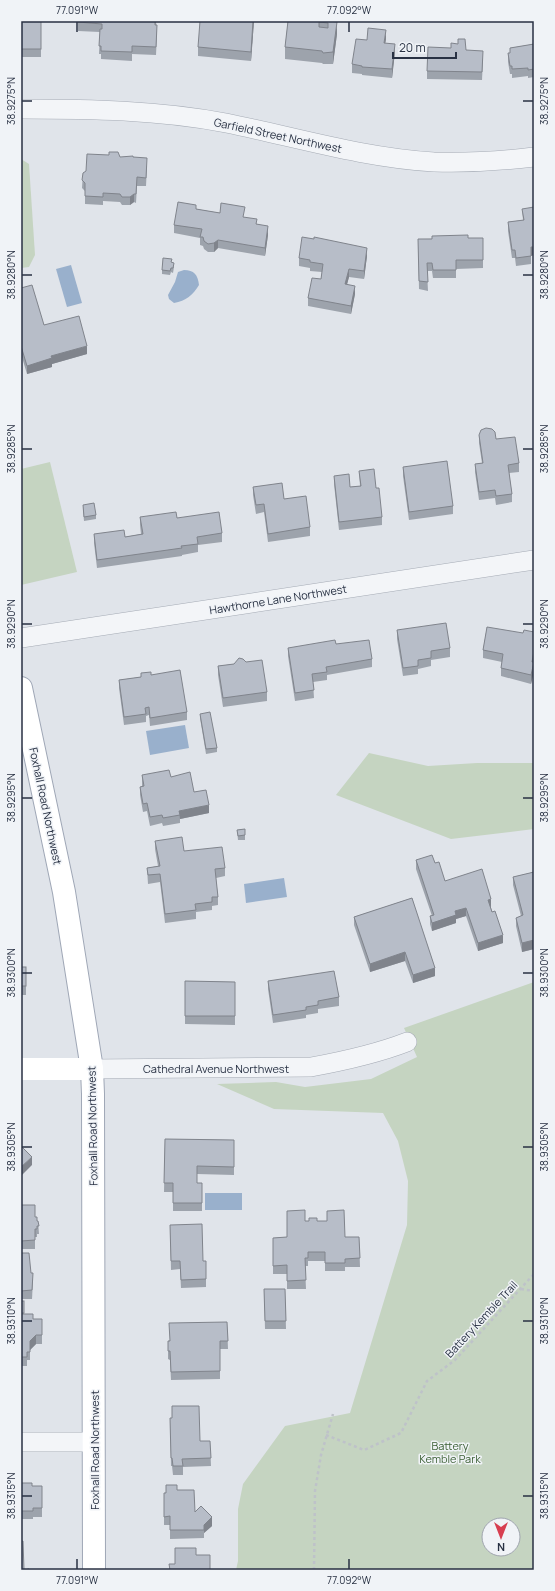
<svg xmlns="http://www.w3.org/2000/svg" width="555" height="1591" viewBox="0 0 555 1591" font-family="Manrope,sans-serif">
  <rect width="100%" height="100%" fill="#e0e4ea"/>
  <g fill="#c5d4c1" fill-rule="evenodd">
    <path d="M21 159 29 164 35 255 29 267 21 268Z"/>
    <path d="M50 462 77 572 21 585V469Z"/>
    <path d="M369 753 428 766 477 763H534V829L451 839 336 795Z"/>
    <path d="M534 982V1570H236L238 1561V1509L243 1484 285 1426 350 1413 407 1225 408 1181 398 1141 383 1113 274 1109 217 1084 276 1082 305 1087 371 1079 417 1057 404 1028ZM489 1525H513V1549H489Z"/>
  </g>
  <g fill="#99b0cc">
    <path d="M71 265 82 303 67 307 56 269Z"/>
    <path d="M184 270C194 270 198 275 199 285 193 295 186 301 174 303L169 299 168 295 175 282 178 272Z"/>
    <path d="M185 725 189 748 150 755 146 731Z"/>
    <path d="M284 878 287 897 246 903 244 884Z"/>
    <rect x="205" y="1193" width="37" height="17"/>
  </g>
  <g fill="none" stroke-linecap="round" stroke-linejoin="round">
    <defs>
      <g id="street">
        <path d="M21 109C89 109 159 110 226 123 295 137 364 158 434 162 467 163 501 161 534 157"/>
        <path d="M21 638 534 560"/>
        <path d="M92 1069 311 1067C344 1061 376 1054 407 1042"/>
        <path d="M21 1442H94"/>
      </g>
      <path id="primary" d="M21 688 64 892 92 1069 93 1094 94 1570"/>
    </defs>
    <use href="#street" stroke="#a5abb5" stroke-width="20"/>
    <use href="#primary" stroke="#9fa7b6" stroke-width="24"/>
    <g stroke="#bec2c9" stroke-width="2.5" stroke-dasharray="3 3" stroke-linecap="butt">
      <path d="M521 1289 534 1291"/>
      <path d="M326 1435 364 1450 401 1433 427 1381 455 1360 534 1274"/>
      <path d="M314 1570 315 1491 321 1455 333 1414"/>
    </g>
    <use href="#street" stroke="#f3f5f8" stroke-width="19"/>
    <path stroke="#fff" stroke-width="22" d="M21 1069H92"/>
    <use href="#primary" stroke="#fff" stroke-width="22"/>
  </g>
  <g fill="#9da3ac">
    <rect x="21" y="21" width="20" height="36"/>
    <path d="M78 21H156L157 34 156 55 132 54V61L101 59V54H99L100 32 78 31Z"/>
    <path d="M254 21 251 61 198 56V47Z"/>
    <path d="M288 21H331L337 34 333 64H323L322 63 285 59V47Z"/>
    <path d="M386 39 385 43 395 52 392 78 362 75V74L352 73V64L367 40Z"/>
    <path d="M534 44V77L528 78V76L512 78V74H510L508 62V53H510V48Z"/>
    <path d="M466 50 483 59 482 80 427 79V71Z"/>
    <path d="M120 157H133L147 166 146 186H137L136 203 134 202 130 205H122L120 202 103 201V205L85 204V191L82 188 83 173Z"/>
    <path d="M196 209 244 217 257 224 268 235 265 256 218 248 214 252H208L204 249 203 246 200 245V238L174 233V225Z"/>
    <path d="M522 209 534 255H531V264L516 266 515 258H512L508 231V222L523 220Z"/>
    <path d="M483 238V268L456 269V278H433L432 271H427L428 291 419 289 418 239Z"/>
    <path d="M367 256 364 279 349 277 347 284 355 294 351 314 308 306V298L321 279 322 272 310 271V268L299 266V258Z"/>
    <path d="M172 263 174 267 173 273 171 272 170 275 162 274V270Z"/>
    <path d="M21 288 44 325 87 354 52 364V367L27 374 21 354Z"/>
    <path d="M479 435 496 439 519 463V472L509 473 512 494V502L496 505 495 498 479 500 475 472V464L482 463 479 443Z"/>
    <path d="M403 467 453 506V514L409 520 403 476Z"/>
    <path d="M359 471 376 488 382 517V525L339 530 334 484V476L350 487 360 486Z"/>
    <path d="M253 487 310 527V536L268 542 264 512 256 514 253 495Z"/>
    <path d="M83 505 96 515V519L84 521 83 509Z"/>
    <path d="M140 517 177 518 222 533V542L198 545V552L182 555V556L97 568 94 543V534L125 537 141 534 140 525Z"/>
    <path d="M487 627 533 662 534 671 531 684 501 676V668L502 662 483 658V650Z"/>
    <path d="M397 630 450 648V657L431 660V666L418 669V674L403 676 397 639Z"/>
    <path d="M336 644 372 659V667L327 675V680L313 682 314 698 295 701 288 656V648Z"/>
    <path d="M234 664 267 692V701L223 707 218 675V666Z"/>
    <path d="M141 673 151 675 187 712V720L150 726 149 715 146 716V722L124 725 119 688V680L141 677Z"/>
    <path d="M200 714 217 748V752L206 754 200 718Z"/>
    <path d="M142 775 171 777 194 792 209 813 180 819V823L163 826 162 823 150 826 147 811 143 812 140 795V787L142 786Z"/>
    <path d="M245 829V840H238L237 830Z"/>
    <path d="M155 841 184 851 225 868V876L216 878 218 897V905L212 906V910L196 912V919L165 923 160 882 148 884 147 868 158 866 155 849Z"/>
    <path d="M416 860 435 863 445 881 491 908 503 943 478 951 466 916 456 919V923L432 931 430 924V916H432L416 869Z"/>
    <path d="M534 872V949L522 952 516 926V918L521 916 513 885V877Z"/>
    <path d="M412 898 435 976 413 983 405 961 370 972 354 925V917Z"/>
    <rect x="21" y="967" width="5" height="28"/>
    <path d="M185 981 235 982V1025L185 1024Z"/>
    <path d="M268 981 339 997V1006L318 1009V1013L306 1015V1018L273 1023 268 989Z"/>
    <path d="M165 1139 234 1140V1175L197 1174V1183H202V1211H173V1192H164Z"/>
    <path d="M21 1205 35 1217 37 1221H38L39 1234H37V1237H35V1249H21Z"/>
    <path d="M305 1221H317L345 1237H359L360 1267H345V1271H325V1261H308V1266H305L306 1289H287V1274H273V1238L287 1237Z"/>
    <path d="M170 1225 203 1261H206V1287L181 1288 180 1269 171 1270Z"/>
    <path d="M21 1253 33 1281 32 1299H21Z"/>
    <path d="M264 1289H285L286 1329H265Z"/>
    <path d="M21 1301H24V1314L33 1319H42V1344H36L30 1350V1360H27V1366H21Z"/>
    <path d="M227 1322 228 1349H220V1379L171 1380 170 1360 168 1359V1341Z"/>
    <path d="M170 1418 200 1441H210L211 1466 183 1467V1475H173L172 1466H171Z"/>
    <path d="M21 1483 32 1486H42V1517H33V1519H21Z"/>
    <path d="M177 1490 195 1512 212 1526 204 1533V1538L170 1539V1525H164V1493Z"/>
  </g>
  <g fill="#80848c">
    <path d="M253 21H254L251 61V52Z"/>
    <path d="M337 22V34L333 64V52Z"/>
    <path d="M386 30V39L384 51V43Z"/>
    <path d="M395 44V52L392 78V69Z"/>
    <path d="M134 194V202L130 205V197Z"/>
    <path d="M268 226V235L265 256V248Z"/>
    <path d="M218 240V248L214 252V243Z"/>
    <path d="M531 247H534V255L531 256Z"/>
    <path d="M367 248V256L364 279V271Z"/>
    <path d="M349 269V277L345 292V284Z"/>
    <path d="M355 286V294L351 314V306Z"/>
    <path d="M87 346V354L52 364V367L27 374V366L51 356Z"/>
    <path d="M534 651V659L532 670V662Z"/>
    <path d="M534 662V671L531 684V675Z"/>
    <path d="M209 805V813L180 819 179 811Z"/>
    <path d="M491 899V908L488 909V900Z"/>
    <path d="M466 908V916L456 919V923L432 931V923L455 911Z"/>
    <path d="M503 935V943L478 951V943Z"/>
    <path d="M534 940V949L522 952V943Z"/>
    <path d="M405 952V961L370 972V964Z"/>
    <path d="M435 968V976L413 983V975Z"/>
    <path d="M32 1157V1165L21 1176V1167Z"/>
    <path d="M36 1335V1344L30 1350V1341Z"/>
    <path d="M212 1517V1526L204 1533V1525Z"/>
  </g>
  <g fill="#b7bdc8" stroke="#80848c" fill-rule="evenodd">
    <rect x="21" y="21" width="20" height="28"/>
    <path d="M78 21H155V25H157L156 47 132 46V52L101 51V46H99L100 29H102V24L78 22Z"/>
    <path d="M200 21H253L251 52 198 47Z"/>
    <path d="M288 21H329L337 22 333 52 323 53 322 51 285 47ZM319 22 328 23V28L319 27Z"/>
    <path d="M368 28 386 30 384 43 395 44 392 69 362 67V66L352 64 356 39 367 40Z"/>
    <path d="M458 39H465L466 50 483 51 482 72 427 71 428 47 451 48V43L458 44Z"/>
    <path d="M534 44V69L528 70V68L512 69V66H510L508 53H510V48Z"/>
    <path d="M109 152H118L120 157 133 156V157L147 158 146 178 137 177 136 194H134L130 197H122L120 194 103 193V197L85 196V183L82 180 83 173 86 171 87 154 109 155Z"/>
    <path d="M178 202 196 205V209L220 213 221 203 245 207 243 217 257 219 256 224 268 226 265 248 218 240 214 243 208 244 204 241 203 237H200L202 229 174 225Z"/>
    <path d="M534 207V247H531V256L516 258 515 250H512L508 222 524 220 522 209Z"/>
    <path d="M468 235V238H483V260H456V270H433L432 263H427L428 282 419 281 418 239H432V236Z"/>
    <path d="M302 237 314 239V237L367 248 364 271 349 269 345 284 355 286 351 306 308 298 312 278 321 279 323 264 310 262V260L299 258Z"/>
    <path d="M163 258 172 259 171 262 174 263 173 268H171L170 271 162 270Z"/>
    <path d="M32 285 44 325 79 316 87 346 51 356 52 358 27 366 21 346V288Z"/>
    <path d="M486 428 492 429 495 432 496 439 515 437 519 463 508 465 512 494 496 496 495 490 479 492 475 464 483 463 479 435 481 430Z"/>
    <path d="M447 461 453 506 409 512 403 467Z"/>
    <path d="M374 469 376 488H379L382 517 339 522 334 476 349 474 350 487 361 486 359 471Z"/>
    <path d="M282 483 284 499 306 496 310 527 268 534 264 504 256 505 253 487Z"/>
    <path d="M94 503 96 515 84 517 83 505Z"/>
    <path d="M176 512 177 518 219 512 222 533 197 537 198 544 181 546 182 548 97 560 94 534 124 530 125 537 143 534 140 517Z"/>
    <path d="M446 623 450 648 431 651V658L418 660V666L403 668 397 630Z"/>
    <path d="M487 627 523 633 524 630 534 632V651L532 662H534L531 675 501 668 503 654 483 650Z"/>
    <path d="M335 640 336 644 369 640 372 659 326 667 327 672 312 674 314 690 295 693 288 648Z"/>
    <path d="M239 658 243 659 246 662 262 660 267 692 223 698 218 666 234 664Z"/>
    <path d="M180 670 187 712 150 718 149 707 145 708 146 714 124 717 119 680 141 677V673L151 672V675Z"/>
    <path d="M210 712 217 748 206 749 200 714Z"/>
    <path d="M169 770 171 777 190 772 194 792 206 790 209 805 179 811 180 815 163 818 162 815 150 817 147 803 143 804 140 787 144 786 142 775Z"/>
    <path d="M245 829V835L238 836 237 830Z"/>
    <path d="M182 837 184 851 222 847 225 868 215 869 218 897H212V902L195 904 196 910 165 914 160 874 148 875 147 868 160 866 155 841Z"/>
    <path d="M432 855 435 863 439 862 445 881 482 869 491 899 488 900 492 912 495 911 503 935 478 943 466 908 455 911 456 915 432 923 430 916 434 915 416 860Z"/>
    <path d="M534 872V940L522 943 516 918 523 915 513 877Z"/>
    <path d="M412 898 435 968 413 975 405 952 370 964 354 917Z"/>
    <rect x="21" y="967" width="5" height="19"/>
    <path d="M334 971 339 997 318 1001V1005L306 1007V1010L273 1015 268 981Z"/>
    <path d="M185 981 235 982V1016H185Z"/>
    <path d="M165 1139 234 1140V1167L197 1166V1183H202V1203H173V1183H164Z"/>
    <path d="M21 1146 32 1157 21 1167Z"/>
    <path d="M21 1205H35V1217H37V1221H38L39 1226H37V1229H35V1240L21 1241Z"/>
    <path d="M305 1210V1221H309V1218H317V1221H327V1211L344 1210 345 1237H359L360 1258 345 1259V1263H325V1252H308V1258H305L306 1280 287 1281V1265L273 1266V1238L287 1237V1211Z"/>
    <path d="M202 1224 203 1261H206V1279L181 1280 180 1261H171L170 1225Z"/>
    <path d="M21 1253H29L31 1273H33L32 1290 21 1291Z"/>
    <path d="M264 1289H285L286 1321H265Z"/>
    <rect x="21" y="1301" width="3" height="12"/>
    <path d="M21 1314H33V1319H42V1335H36L30 1341V1352H27V1357H21Z"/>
    <path d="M227 1322 228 1341H220V1371L171 1372 170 1351H168V1341H170L169 1323Z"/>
    <path d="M172 1406H199L200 1441H210L211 1458 182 1459 183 1466H173L172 1458H171L170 1418H172Z"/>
    <path d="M21 1483H32V1486H42V1508H33V1511H21Z"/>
    <path d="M166 1485H177V1490H194L195 1512 201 1506 212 1517 204 1525V1530H170V1516L164 1517V1493H166Z"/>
    <path d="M21 1541H23L24 1570 29 1569V1570H21Z"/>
    <path d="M175 1548H196V1555H210V1570H170L169 1564H175Z"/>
  </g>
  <path fill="none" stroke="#283143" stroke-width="1.5" d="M77 22V32M349 22V32M22 101H32M523 101H533M22 275H32M523 275H533M22 449H32M523 449H533M22 624H32M523 624H533M22 798H32M523 798H533M22 973H32M523 973H533M22 1147H32M523 1147H533M22 1321H32M523 1321H533M22 1496H32M523 1496H533M77 1559V1569M349 1559V1569"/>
  <g text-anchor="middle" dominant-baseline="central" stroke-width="3" stroke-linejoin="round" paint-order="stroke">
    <g font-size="11" fill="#283143" stroke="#f0f3f7">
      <text transform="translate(278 135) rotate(12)">Garfield Street Northwest</text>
      <text transform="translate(278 599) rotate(-9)">Hawthorne Lane Northwest</text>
      <text transform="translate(46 806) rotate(78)">Foxhall Road Northwest</text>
      <text x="216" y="1068">Cathedral Avenue Northwest</text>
      <text transform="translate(92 1126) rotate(-91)">Foxhall Road Northwest</text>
      <text transform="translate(481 1319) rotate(-47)">Battery Kemble Trail</text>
      <text transform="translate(94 1450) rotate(-90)">Foxhall Road Northwest</text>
    </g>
    <g font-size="11" fill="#3b5f34" stroke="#f0f3f7">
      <text x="450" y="1445">Battery<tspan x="450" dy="13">Kemble Park</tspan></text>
    </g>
  </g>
  <rect width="555" height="1591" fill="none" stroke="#f0f3f7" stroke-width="44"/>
  <g transform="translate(501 1537) rotate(180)"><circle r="19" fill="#f0f3f7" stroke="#a0a5af"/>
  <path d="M0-3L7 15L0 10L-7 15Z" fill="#d73e50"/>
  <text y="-6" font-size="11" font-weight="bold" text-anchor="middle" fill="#283143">N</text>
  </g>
  <path d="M393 52v6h63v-6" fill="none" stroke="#283143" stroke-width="2"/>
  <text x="399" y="52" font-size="12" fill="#283143" stroke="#f0f3f7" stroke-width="3" paint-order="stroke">20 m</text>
  <rect x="22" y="22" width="511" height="1547" fill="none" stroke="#283143" stroke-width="1.5"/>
  <g font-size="10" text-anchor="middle" fill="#283143">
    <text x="77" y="14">77.091°W</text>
    <text x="349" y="14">77.092°W</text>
    <text transform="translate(544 101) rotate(-90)" y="4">38.9275°N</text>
    <text transform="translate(11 101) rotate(-90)" y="4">38.9275°N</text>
    <text transform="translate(544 275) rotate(-90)" y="4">38.9280°N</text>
    <text transform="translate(11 275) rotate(-90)" y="4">38.9280°N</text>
    <text transform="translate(544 449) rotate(-90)" y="4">38.9285°N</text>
    <text transform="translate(11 449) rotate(-90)" y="4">38.9285°N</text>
    <text transform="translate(11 624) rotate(-90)" y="4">38.9290°N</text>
    <text transform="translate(544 624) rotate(-90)" y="4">38.9290°N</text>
    <text transform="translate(11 798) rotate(-90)" y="4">38.9295°N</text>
    <text transform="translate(544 798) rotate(-90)" y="4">38.9295°N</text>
    <text transform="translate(11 973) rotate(-90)" y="4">38.9300°N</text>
    <text transform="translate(544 973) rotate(-90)" y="4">38.9300°N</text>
    <text transform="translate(11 1147) rotate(-90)" y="4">38.9305°N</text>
    <text transform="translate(544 1147) rotate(-90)" y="4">38.9305°N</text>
    <text transform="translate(11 1321) rotate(-90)" y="4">38.9310°N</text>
    <text transform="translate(544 1321) rotate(-90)" y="4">38.9310°N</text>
    <text transform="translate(11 1496) rotate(-90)" y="4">38.9315°N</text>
    <text transform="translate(544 1496) rotate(-90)" y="4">38.9315°N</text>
    <text x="77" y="1584">77.091°W</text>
    <text x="349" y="1584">77.092°W</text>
  </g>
</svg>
